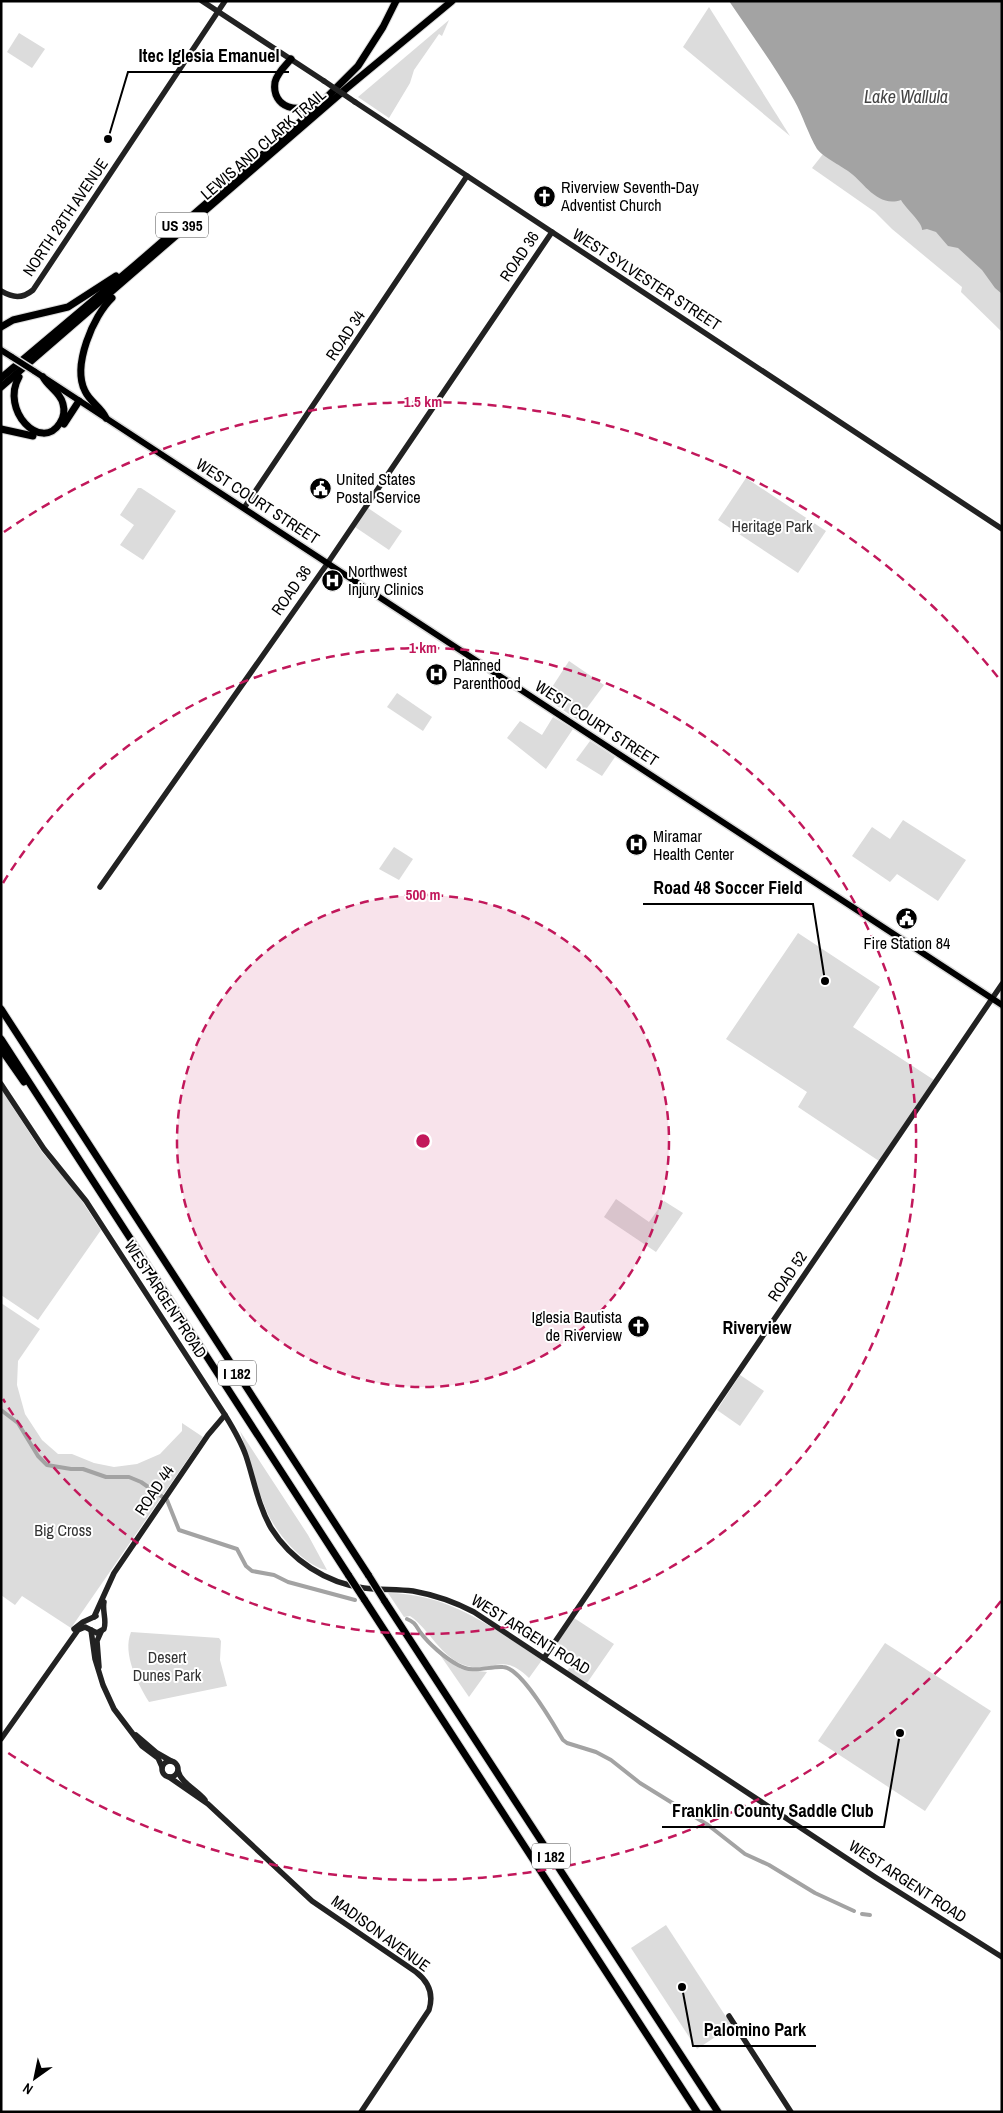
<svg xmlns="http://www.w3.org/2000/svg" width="1003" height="2113" viewBox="0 0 1003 2113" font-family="'Archivo Narrow',sans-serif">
  <rect width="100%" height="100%" fill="#fff"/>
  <g fill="#dcdcdc">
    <path d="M709 7 790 136 683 47Z"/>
    <path d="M449 20 442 36 439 34 414 70 410 83 389 118 358 97Z"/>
    <path d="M19 33 45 49 32 68 7 52Z"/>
    <path d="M827 149 1002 251V332L961 292 962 287 892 229 875 212 812 168Z"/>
    <path d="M746 478 826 531 798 573 718 520Z"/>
    <path d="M138 488H141L176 511 143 560 120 545 134 525 120 515Z"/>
    <path d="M368 508 402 531 389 550 355 527Z"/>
    <path d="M569 661 604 685 578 720 545 698Z"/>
    <path d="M397 693 432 717 423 731 387 707Z"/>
    <path d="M553 717 573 729 546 769 507 738 520 721 542 735Z"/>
    <path d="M590 741 615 757 602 776 576 760Z"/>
    <path d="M903 820 966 860 938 901 897 874 890 882 852 856 872 827 890 839Z"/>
    <path d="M394 847 413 859 399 880 379 869Z"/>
    <path d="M798 933 880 987 853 1027 934 1080 879 1161 798 1107 807 1092 726 1039Z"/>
    <path d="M1 1089 42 1152 76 1192 101 1230 38 1320 1 1295Z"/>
    <path d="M616 1199 649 1222 664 1201 683 1213 656 1252 604 1217Z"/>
    <path d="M1 1303 40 1329 18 1361 17 1385 25 1414 42 1440 58 1454H72L94 1463 114 1467 137 1464 160 1454 182 1431V1423L203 1437 71 1628 22 1596 15 1605 1 1595Z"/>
    <path d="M740 1375 764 1391 740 1426 717 1410Z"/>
    <path d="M240 1431 308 1535 327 1570C305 1567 276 1533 267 1512 256 1486 249 1458 240 1431Z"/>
    <path d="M388 1593C451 1594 491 1627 542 1660L529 1678C500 1650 494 1675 464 1665 441 1657 429 1629 410 1616L404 1617Z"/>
    <path d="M574 1618 614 1644 587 1683 567 1671 577 1657 557 1643Z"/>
    <path d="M131 1632 219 1638 221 1641 220 1660 227 1686 149 1702C138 1684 122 1654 131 1632Z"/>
    <path d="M885 1643 991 1711 925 1811 818 1741Z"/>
    <path d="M436 1649 461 1669 487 1672 469 1697Z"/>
    <path d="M666 1925 732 2026 697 2049 631 1948Z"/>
  </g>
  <path fill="#a3a3a3" d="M729 1H1002V294L995 288 982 270 958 248 948 246 936 232 927 229 922 230C923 223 906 209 901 200 877 208 864 182 848 171 841 166 822 156 817 149 808 134 803 116 794 100 775 66 751 34 729 1Z"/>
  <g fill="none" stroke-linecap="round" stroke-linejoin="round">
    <g stroke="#a3a3a3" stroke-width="4">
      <path d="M1 1410 18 1423 38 1456 47 1465 71 1469H83L106 1477H129L141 1482 167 1500 179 1530 237 1549 246 1566 252 1571 274 1575 288 1582 355 1600"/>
      <path d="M407 1619C415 1622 416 1626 420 1632 429 1644 445 1658 458 1665 473 1674 488 1666 503 1667 521 1667 554 1725 563 1740L567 1743 596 1752 611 1760 640 1783 708 1825 745 1854 769 1865 815 1893 854 1911"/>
      <path d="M862 1914 870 1915"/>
    </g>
    <defs>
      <g id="primary">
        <path d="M1 350 12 357"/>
        <path d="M34 371 1002 1005"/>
      </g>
      <g id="highway">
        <path d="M291 59C285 66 277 73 275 82 271 108 300 116 318 100"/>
        <path d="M1 327 13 320 68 307 116 276"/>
        <path d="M19 377C0 410 41 453 60 423 64 417 65 411 63 404 61 393 48 387 43 377"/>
        <path d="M1 378 134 266 316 108 358 66 383 27 396 1"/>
        <path d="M1 387 348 87 452 1"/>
        <path d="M106 418C101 407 90 402 85 391 72 366 93 316 112 298"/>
        <path d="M64 424 79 401"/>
        <path d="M1 429 33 436"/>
        <path d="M1 1009 369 1576"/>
        <path d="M1 1039 349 1576"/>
        <path d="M1 1049 24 1082"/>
        <path d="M364 1599 697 2112"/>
        <path d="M384 1600 718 2112"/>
      </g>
    </defs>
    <use href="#primary" stroke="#dbdbdb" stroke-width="9"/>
    <use href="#highway" stroke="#dbdbdb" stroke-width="9"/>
    <g stroke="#222" stroke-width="5.5">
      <path d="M202 1 324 81"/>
      <path d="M355 102 1002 529"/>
      <path d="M1 291C13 298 22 299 33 290L225 1"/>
      <path d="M244 508 467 176"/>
      <path d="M100 887 325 567 552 232"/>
      <path d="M1 1084 44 1149 86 1201 225 1415C233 1428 241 1441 246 1456 254 1480 258 1505 271 1528 291 1560 326 1583 364 1588 380 1590 397 1589 413 1591 435 1595 455 1602 474 1612L875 1877 1002 1957"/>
      <path d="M94 1617 114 1573 208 1435 225 1415"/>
      <path d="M74 1629 83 1622 96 1616"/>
      <path d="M91 1630 95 1659 103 1685 114 1709 142 1746 158 1758 162 1767"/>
      <path d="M544 1658 1002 984"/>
      <path d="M99 1667 97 1641 101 1632"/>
      <path d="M136 1735 157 1753 171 1761"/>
      <path d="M1 1739 78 1630 85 1627 97 1633 104 1629C107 1620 102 1611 104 1602"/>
      <circle cx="170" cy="1769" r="8"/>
      <path d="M178 1771C181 1783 197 1790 205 1800"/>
      <path d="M169 1777 208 1804 312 1901 416 1972C429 1982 434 1994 429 2010L361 2112"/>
      <path d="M729 2016 791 2112"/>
    </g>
    <use href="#primary" stroke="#000" stroke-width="6"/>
    <use href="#highway" stroke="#000" stroke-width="7"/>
    <defs>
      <path id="primary-bridge" d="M12 357 34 371"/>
      <g id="highway-bridge">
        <path d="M349 1576 364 1599"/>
        <path d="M369 1576 384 1600"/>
      </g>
    </defs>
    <use href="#primary-bridge" stroke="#dbdbdb" stroke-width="9" stroke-linecap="butt"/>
    <use href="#highway-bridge" stroke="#dbdbdb" stroke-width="9" stroke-linecap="butt"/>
    <path stroke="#222" stroke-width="5.5" d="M324 81 355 102"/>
    <use href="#primary-bridge" stroke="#000" stroke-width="6"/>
    <use href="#highway-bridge" stroke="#000" stroke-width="7"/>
  </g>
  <circle cx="423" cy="1141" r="246" fill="#c2185b" fill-opacity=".12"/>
  <g fill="none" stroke="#c2185b" stroke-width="2.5" stroke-dasharray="9 6">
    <circle cx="423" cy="1141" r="246"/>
    <path d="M3 883A493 493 0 1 1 3 1399"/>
    <path d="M1001 1601A739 739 0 0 1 4 1750M4 532A739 739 0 0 1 1001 681"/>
  </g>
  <defs>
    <symbol id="church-disc" viewBox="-11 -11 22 22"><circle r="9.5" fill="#000" stroke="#fff"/><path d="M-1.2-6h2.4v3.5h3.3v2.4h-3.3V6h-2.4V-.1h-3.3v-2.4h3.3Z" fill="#fff"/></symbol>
    <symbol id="civic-disc" viewBox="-11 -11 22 22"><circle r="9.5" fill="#000" stroke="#fff"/><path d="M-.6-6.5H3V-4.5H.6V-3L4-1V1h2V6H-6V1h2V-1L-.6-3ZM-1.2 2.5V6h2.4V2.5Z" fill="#fff"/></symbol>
    <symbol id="hospital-disc" viewBox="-11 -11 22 22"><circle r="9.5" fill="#000" stroke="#fff"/><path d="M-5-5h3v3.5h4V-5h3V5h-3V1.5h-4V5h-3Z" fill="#fff"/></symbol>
  </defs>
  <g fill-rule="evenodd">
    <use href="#church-disc" x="532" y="184" width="25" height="25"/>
    <use href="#civic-disc" x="308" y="476" width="25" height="25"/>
    <use href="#hospital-disc" x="320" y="568" width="25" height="25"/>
    <use href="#hospital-disc" x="424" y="662" width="25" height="25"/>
    <use href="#hospital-disc" x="624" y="832" width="25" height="25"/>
    <use href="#civic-disc" x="894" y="906" width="25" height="25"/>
    <use href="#church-disc" x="626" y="1314" width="25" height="25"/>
  </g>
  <g text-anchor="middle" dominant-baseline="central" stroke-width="4" stroke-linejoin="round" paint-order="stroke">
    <g fill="#fff" stroke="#4c4c4c" stroke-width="1">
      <rect x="156" y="212.5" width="52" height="25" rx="4"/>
      <rect x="218" y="1360.5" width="38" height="25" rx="4"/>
      <rect x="532" y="1843.5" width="38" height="25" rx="4"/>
    </g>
    <g font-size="15" font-weight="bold" fill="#000">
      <text x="182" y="225">US 395</text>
      <text x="237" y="1373">I 182</text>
      <text x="551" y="1856">I 182</text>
    </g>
    <g font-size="16" fill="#000" stroke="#fff">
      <text transform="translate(263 144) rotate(-41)">LEWIS AND CLARK TRAIL</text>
      <text transform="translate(65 217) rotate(-56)">NORTH 28TH AVENUE</text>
      <text transform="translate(519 256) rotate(-56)">ROAD 36</text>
      <text transform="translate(647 279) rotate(33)">WEST SYLVESTER STREET</text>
      <text transform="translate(345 335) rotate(-56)">ROAD 34</text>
      <text transform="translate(258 501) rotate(33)">WEST COURT STREET</text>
      <text transform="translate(291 590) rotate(-55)">ROAD 36</text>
      <text transform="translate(597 723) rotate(33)">WEST COURT STREET</text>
      <text transform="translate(787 1276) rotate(-56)">ROAD 52</text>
      <text transform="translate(166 1299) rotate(57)">WEST ARGENT ROAD</text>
      <text transform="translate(154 1490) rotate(-56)">ROAD 44</text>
      <text transform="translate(531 1634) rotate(32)">WEST ARGENT ROAD</text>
      <text transform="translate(908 1881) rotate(33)">WEST ARGENT ROAD</text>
      <text transform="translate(381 1933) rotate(36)">MADISON AVENUE</text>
    </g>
    <g font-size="16" fill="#000" stroke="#fff" text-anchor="start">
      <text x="561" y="187">Riverview Seventh-Day<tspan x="561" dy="18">Adventist Church</tspan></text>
      <text x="336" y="479">United States<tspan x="336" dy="18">Postal Service</tspan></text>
      <text x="348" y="571">Northwest<tspan x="348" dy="18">Injury Clinics</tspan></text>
      <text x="453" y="665">Planned<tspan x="453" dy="18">Parenthood</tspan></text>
      <text x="653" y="836">Miramar<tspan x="653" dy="18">Health Center</tspan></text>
      <text x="907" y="943" text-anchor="middle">Fire Station 84</text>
      <text x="622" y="1317" text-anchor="end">Iglesia Bautista<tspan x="622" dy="18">de Riverview</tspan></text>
    </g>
    <g font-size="16" fill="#333" stroke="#fff">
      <text x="772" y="526">Heritage Park</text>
      <text x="63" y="1530">Big Cross</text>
      <text x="167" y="1657">Desert<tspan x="167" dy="18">Dunes Park</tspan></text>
    </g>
    <g font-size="18" font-style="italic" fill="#444" stroke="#fff">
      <text x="906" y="96">Lake Wallula</text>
    </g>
    <g font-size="18" font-weight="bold" fill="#000" stroke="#fff">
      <text x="757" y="1327">Riverview</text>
    </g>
  </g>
  <circle cx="423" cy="1141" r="8" fill="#c2185b" stroke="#fff" stroke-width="2.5"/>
  <g font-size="15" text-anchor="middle" font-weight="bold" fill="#c2185b" stroke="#fff" stroke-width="4" stroke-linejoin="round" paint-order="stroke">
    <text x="423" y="407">1.5 km</text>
    <text x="423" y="653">1 km</text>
    <text x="423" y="900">500 m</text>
  </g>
  <path fill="none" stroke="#000" stroke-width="2" d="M108 139L128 72H289M825 981L813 904H643M900 1733L884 1827H662M682 1987L693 2046H816"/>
  <g fill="#000" stroke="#fff" stroke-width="2">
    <circle cx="108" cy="139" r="5"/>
    <circle cx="825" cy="981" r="5"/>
    <circle cx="900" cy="1733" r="5"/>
    <circle cx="682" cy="1987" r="5"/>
  </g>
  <g font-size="18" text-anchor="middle" font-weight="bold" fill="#000" stroke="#fff" stroke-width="4" stroke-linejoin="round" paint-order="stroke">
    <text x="209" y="62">Itec Iglesia Emanuel</text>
    <text x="728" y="894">Road 48 Soccer Field</text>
    <text x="773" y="1817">Franklin County Saddle Club</text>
    <text x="755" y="2036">Palomino Park</text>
  </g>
  <rect width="1003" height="2113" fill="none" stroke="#000000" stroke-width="5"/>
  <g transform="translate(35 2078) rotate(213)" stroke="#ffffff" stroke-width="4" paint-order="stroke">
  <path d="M0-4L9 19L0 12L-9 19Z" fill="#000000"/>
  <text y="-8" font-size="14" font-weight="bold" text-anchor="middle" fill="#000000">N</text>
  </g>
</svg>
